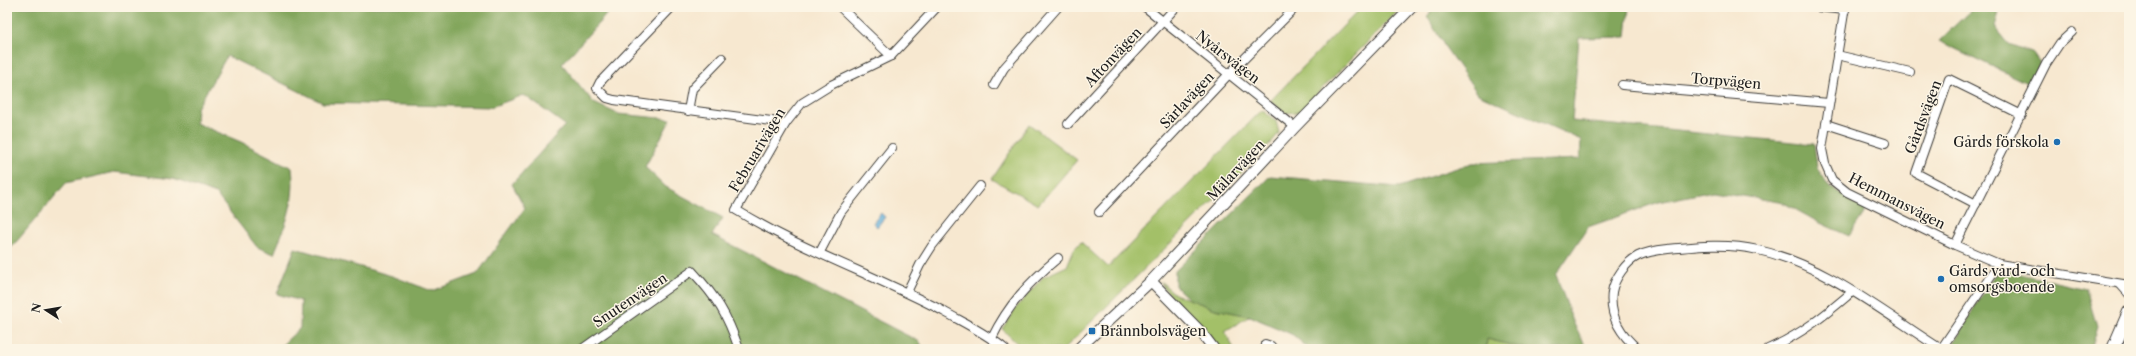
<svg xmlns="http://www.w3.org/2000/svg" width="2136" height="356" viewBox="0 0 2136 356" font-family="'Libre Caslon Text',serif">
  <rect width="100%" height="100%" fill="#fcf5e5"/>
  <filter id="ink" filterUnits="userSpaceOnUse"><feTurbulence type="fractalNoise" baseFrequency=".025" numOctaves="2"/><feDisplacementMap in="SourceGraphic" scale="8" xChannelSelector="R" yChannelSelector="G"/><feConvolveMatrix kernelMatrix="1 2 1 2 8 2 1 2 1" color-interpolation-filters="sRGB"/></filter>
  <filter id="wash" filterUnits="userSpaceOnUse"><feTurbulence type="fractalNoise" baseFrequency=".012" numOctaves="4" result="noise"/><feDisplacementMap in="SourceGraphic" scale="16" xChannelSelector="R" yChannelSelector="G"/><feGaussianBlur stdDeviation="0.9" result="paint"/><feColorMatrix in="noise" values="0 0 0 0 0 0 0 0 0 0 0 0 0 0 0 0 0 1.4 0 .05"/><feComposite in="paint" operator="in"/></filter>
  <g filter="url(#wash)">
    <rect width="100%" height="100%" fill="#f7e8d0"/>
    <g fill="#a3c067" stroke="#606e42">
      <path d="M1362 7H1402L1299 112 1286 113 1270 101Z"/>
      <path d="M1262 110 1276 121 1279 133 1270 144 1064 349H1023L1002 329 1015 309 1043 277 1067 266 1074 249 1081 242 1108 267Z"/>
      <path d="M1029 124 1077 160 1038 205 992 179Z"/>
      <path d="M1160 281 1175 294 1215 309 1250 316 1225 331 1234 349H1218L1164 288Z"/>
      <path d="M1487 339 1527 349H1486Z"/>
    </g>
    <g fill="#82a65c" stroke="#4f613c">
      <path d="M7 7H613L562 64 594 103 618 114 671 119 645 167 666 187 723 218 712 235 920 342 923 349H278L300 328 301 301 277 294 295 248 392 276 432 291 477 274 525 208 512 184 565 125 524 95 491 107 323 103 227 56 197 108 196 123 241 142 292 168C296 201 286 224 274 254L257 247 216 194 173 179 114 172 66 183 12 247 7 250Z"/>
      <path d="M1436 7H1629L1626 37 1579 38 1572 121 1814 144 1817 167 1828 186 1867 209 1849 236 1818 222 1784 203 1713 191 1659 202 1588 227 1556 275 1574 324 1587 349H1527L1487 339 1486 349H1309L1293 335 1250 316 1215 309 1189 299 1175 286V271L1270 176 1399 187 1472 163 1580 159 1581 140 1478 94 1445 47 1427 16Z"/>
      <path d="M1974 7H2000L1995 27 2009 44 2033 53 2040 63 2031 85 1939 41Z"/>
      <path d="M2003 270 2086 289 2097 327 2090 349 1951 348 1994 275Z"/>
    </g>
    <path fill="#61aeda" stroke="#3e657b" d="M881 213 885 217 877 227 873 223Z"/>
  </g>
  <g filter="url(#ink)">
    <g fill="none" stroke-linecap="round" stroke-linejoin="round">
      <defs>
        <g id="minor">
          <path d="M672 7 600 82 597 88 607 98 614 100 786 123"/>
          <path d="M840 7 891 56"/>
          <path d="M937 7 891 56 831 85 802 103 786 123 736 210C801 250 875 275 943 311 964 323 986 333 1005 349"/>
          <path d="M1145 7 1295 127"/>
          <path d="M1817 7 1845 10"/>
          <path d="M1845 7 1822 149 1825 164 1832 180 1847 192 1955 245 1999 264 2129 285"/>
          <path d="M1837 55 1910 72"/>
          <path d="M994 85 1004 68 1058 7"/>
          <path d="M1622 85 1829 103"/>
          <path d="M688 111 692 89 722 58"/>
          <path d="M1068 124 1176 7"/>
          <path d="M1826 124 1885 143"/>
          <path d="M1976 204 1916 173 1949 79 2022 115"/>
          <path d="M1099 212 1229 74 1296 7"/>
          <path d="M1955 245 2046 64 2060 43 2072 32"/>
          <path d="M820 252 841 212 892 148"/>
          <path d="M2121 285 2129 294"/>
          <path d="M907 292 920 265 932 246 980 186"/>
          <path d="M992 338C1008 305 1030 281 1058 258"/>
          <path d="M1265 344 1271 346 1273 349"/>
          <path d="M582 349 692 271C717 298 727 314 739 349"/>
          <path d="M1638 349C1620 334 1609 315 1612 292 1614 279 1626 262 1638 256 1646 252 1659 250 1668 249 1698 246 1728 243 1758 250 1824 264 1884 313 1941 349"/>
          <path d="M1768 349C1802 334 1825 315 1852 292"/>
          <path d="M1941 349 1999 264"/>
        </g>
        <g id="tertiary">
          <path d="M1151 281 1201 332 1214 349"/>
          <path d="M1078 349 1151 281 1295 127 1412 7"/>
        </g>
        <g id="secondary">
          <path d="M2113 349 2129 312"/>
          <path d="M2128 349 2129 346"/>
        </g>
      </defs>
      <use href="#minor" stroke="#3d3b37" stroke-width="10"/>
      <use href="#tertiary" stroke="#3d3b37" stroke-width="12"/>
      <use href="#secondary" stroke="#3d3b37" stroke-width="14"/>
      <use href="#minor" stroke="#fff" stroke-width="8"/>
      <use href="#tertiary" stroke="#fff" stroke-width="10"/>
      <use href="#secondary" stroke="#fff" stroke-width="12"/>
    </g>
  </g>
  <g fill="#1f6fb2" stroke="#fcf5e5" stroke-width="1.5">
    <circle cx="2057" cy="142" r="4"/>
    <circle cx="1941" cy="279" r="4"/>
    <rect x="1088" y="327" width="8" height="8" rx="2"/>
  </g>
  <g text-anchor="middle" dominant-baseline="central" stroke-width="3" stroke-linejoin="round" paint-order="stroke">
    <g font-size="14" fill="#1c1c1c" stroke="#fcf5e5">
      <text transform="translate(1113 57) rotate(-47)">Aftonvägen</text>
      <text transform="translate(1228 57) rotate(38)">Nyårsvägen</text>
      <text transform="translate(1726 81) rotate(5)">Torpvägen</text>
      <text transform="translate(1187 100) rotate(-47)">Särlavägen</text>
      <text transform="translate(1923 117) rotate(-69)">Gårdsvägen</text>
      <text transform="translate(757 150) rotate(-59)">Februarivägen</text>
      <text transform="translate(1236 170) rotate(-47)">Mälarvägen</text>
      <text transform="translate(1897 201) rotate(27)">Hemmansvägen</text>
      <text transform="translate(630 300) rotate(-34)">Snutenvägen</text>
    </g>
    <g font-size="14" fill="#1c1c1c" stroke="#fcf5e5" text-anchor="start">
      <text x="2049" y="142" text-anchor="end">Gårds förskola</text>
      <text x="1949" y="271">Gårds vård- och<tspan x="1949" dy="16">omsorgsboende</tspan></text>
      <text x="1100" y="331">Brännbolsvägen</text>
    </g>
  </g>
  <rect width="2136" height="356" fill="none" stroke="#fcf5e5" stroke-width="24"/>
  <g transform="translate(46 310) rotate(282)" stroke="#fcf5e5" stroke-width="3" paint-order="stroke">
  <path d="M0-3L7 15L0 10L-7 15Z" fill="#1c1c1c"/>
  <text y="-6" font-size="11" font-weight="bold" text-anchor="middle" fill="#1c1c1c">N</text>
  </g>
</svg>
